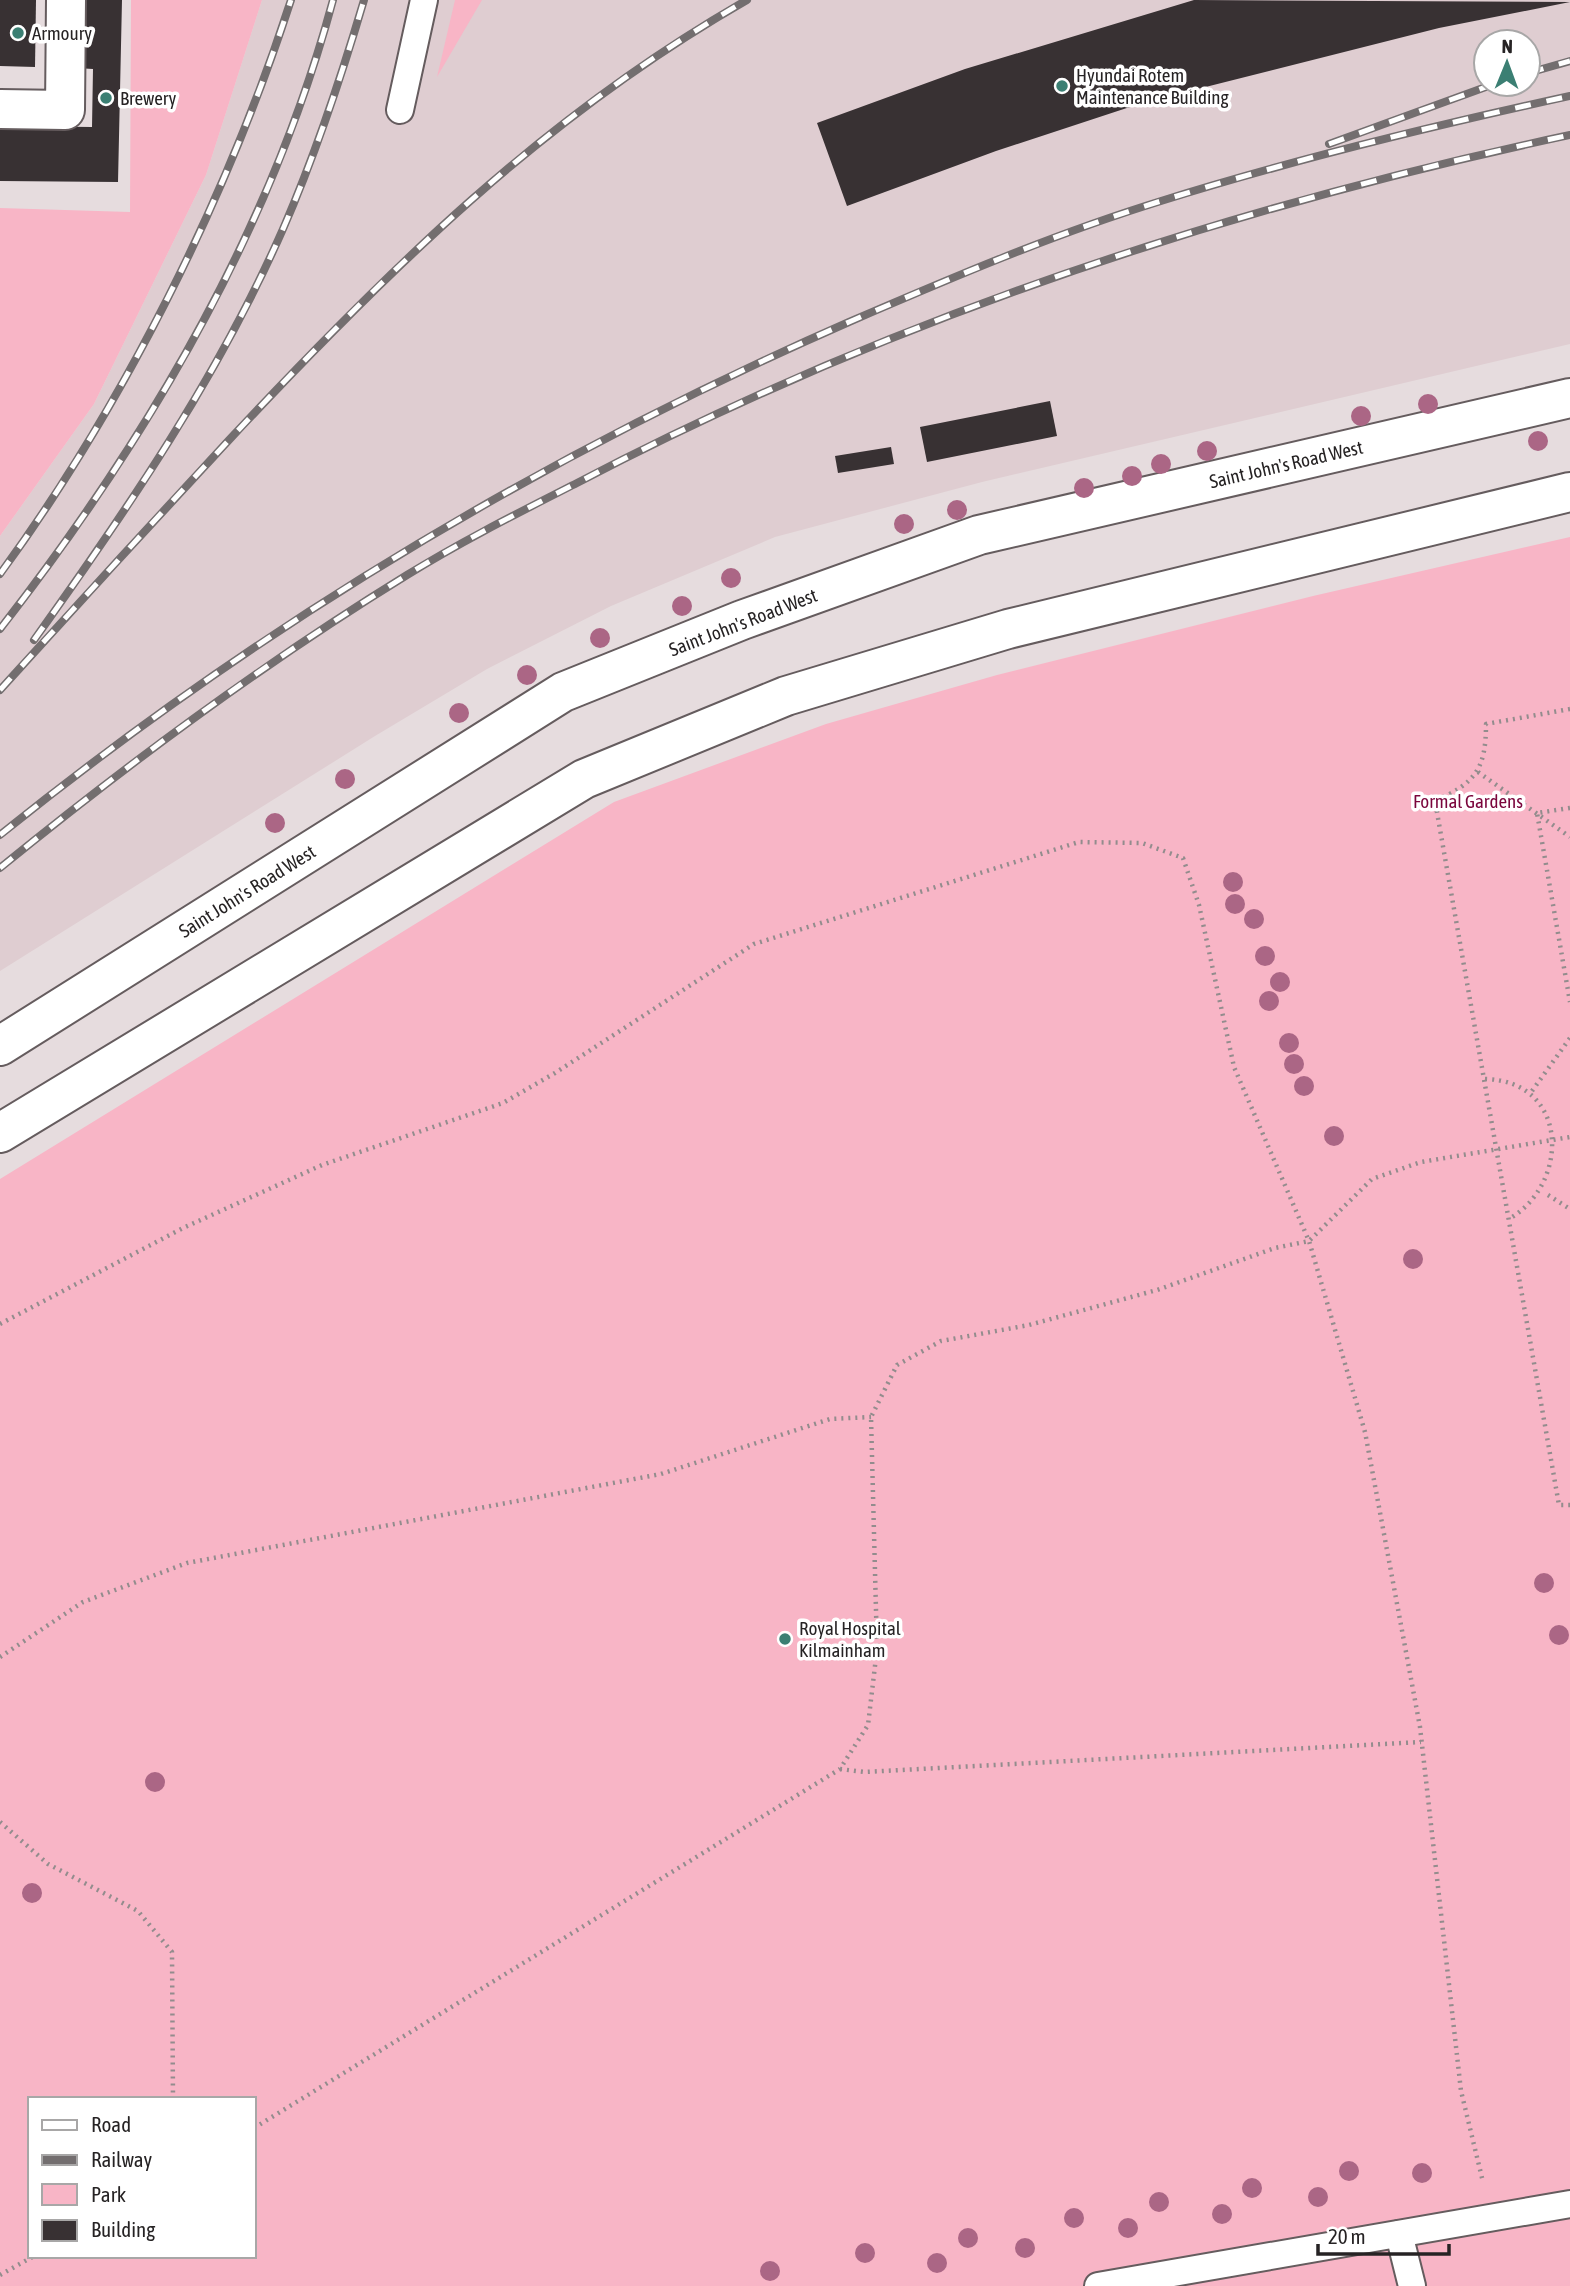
<svg xmlns="http://www.w3.org/2000/svg" width="1570" height="2286" viewBox="0 0 1570 2286" font-family="'Asap Condensed',sans-serif">
  <rect width="100%" height="100%" fill="#e6dcde"/>
  <path fill="#dfcdd1" fill-rule="evenodd" d="M262 0H1570V344L982 482 775 537 611 606 487 669 375 736 0 971V536L94 404 206 175ZM1486 42H1528V84H1486Z"/>
  <g fill="#f8b5c6" fill-rule="evenodd">
    <path d="M131 0H262L206 175 94 404 0 536V208L130 212Z"/>
    <path d="M455 0H482L437 77Z"/>
    <path d="M1570 537V2286H0V1179L614 802 826 724 997 675 1313 596ZM30 2099H254V2256H30Z"/>
  </g>
  <g fill="#383133">
    <path d="M0 0H36L35 67 0 66Z"/>
    <path d="M77 0H122L118 182 0 181V126L92 127 93 69 76 68Z"/>
    <path d="M1194 0 1570 2 1439 28 1142 103 996 151 847 206 817 123 965 69Z"/>
    <path d="M1050 401 1057 436 927 462 920 427Z"/>
    <path d="M891 447 894 464 838 473 835 456Z"/>
  </g>
  <g fill="none" stroke-linecap="round" stroke-linejoin="round">
    <defs>
      <g id="lane">
        <path d="M400 110 424 0"/>
        <path d="M1399 2234 1412 2286"/>
        <path d="M1098 2286 1570 2204"/>
      </g>
      <path id="street" d="M0 109 65 110 66 0"/>
      <g id="secondary">
        <path d="M0 1046 563 692 742 620 979 535 1570 398"/>
        <path d="M0 1133 584 779 786 696 1008 629 1570 492"/>
      </g>
    </defs>
    <use href="#lane" stroke="#655c5e" stroke-width="30"/>
    <use href="#street" stroke="#655c5e" stroke-width="42"/>
    <use href="#secondary" stroke="#655c5e" stroke-width="42"/>
    <g stroke="#938c8d" stroke-width="4.5" stroke-dasharray="2 5" stroke-linecap="butt">
      <path d="M1570 709 1486 724C1486 768 1476 783 1435 801L1559 1505H1570"/>
      <path d="M1478 772 1570 837"/>
      <path d="M1570 808 1537 813 1570 1002"/>
      <path d="M1485 1079C1570 1081 1570 1184 1509 1219"/>
      <path d="M1532 1091 1570 1038"/>
      <path d="M1548 1195 1570 1209"/>
      <path d="M0 1324 183 1228 322 1165 503 1103 555 1073 754 944 1079 842 1142 843 1183 858 1199 905 1234 1067 1309 1241 1365 1432 1420 1727 1461 2091 1483 2182"/>
      <path d="M0 1657 83 1602 187 1563 661 1474 830 1419 871 1417"/>
      <path d="M840 1769 864 1772 1421 1742"/>
      <path d="M0 1822 48 1864 138 1911 172 1952 173 2099"/>
      <path d="M254 2128 840 1769 868 1725 877 1649 871 1417 897 1365 941 1341 1029 1325 1157 1290 1275 1248 1309 1241 1372 1179 1421 1162 1570 1137"/>
      <path d="M0 2275 34 2256"/>
    </g>
    <use href="#lane" stroke="#fff" stroke-width="26"/>
    <use href="#street" stroke="#fff" stroke-width="38"/>
    <use href="#secondary" stroke="#fff" stroke-width="38"/>
    <defs>
      <g id="rail">
        <path d="M1528 73 1570 61"/>
        <path d="M1329 144 1494 84"/>
        <path d="M0 574C123 406 227 198 291 0"/>
        <path d="M0 629C146 442 271 231 333 0"/>
        <path d="M34 640C127 510 218 377 283 229 315 155 341 78 364 0"/>
        <path d="M0 690C76 606 152 523 229 440 387 271 544 116 747 0"/>
        <path d="M0 835C259 626 543 456 849 322 951 278 1054 234 1161 201 1295 159 1432 126 1570 96"/>
        <path d="M0 868C130 762 264 663 407 575 462 541 520 512 577 483 890 319 1225 208 1570 135"/>
      </g>
    </defs>
    <use href="#rail" stroke="#736e6f" stroke-width="8"/>
    <use href="#rail" stroke="#fff" stroke-width="5" stroke-dasharray="16" stroke-linecap="butt"/>
  </g>
  <g fill="#ab6685">
    <circle cx="1428" cy="404" r="10"/>
    <circle cx="1361" cy="416" r="10"/>
    <circle cx="1538" cy="441" r="10"/>
    <circle cx="1207" cy="451" r="10"/>
    <circle cx="1161" cy="464" r="10"/>
    <circle cx="1132" cy="476" r="10"/>
    <circle cx="1084" cy="488" r="10"/>
    <circle cx="957" cy="510" r="10"/>
    <circle cx="904" cy="524" r="10"/>
    <circle cx="731" cy="578" r="10"/>
    <circle cx="682" cy="606" r="10"/>
    <circle cx="600" cy="638" r="10"/>
    <circle cx="527" cy="675" r="10"/>
    <circle cx="459" cy="713" r="10"/>
    <circle cx="345" cy="779" r="10"/>
    <circle cx="275" cy="823" r="10"/>
    <circle cx="1233" cy="882" r="10"/>
    <circle cx="1235" cy="904" r="10"/>
    <circle cx="1254" cy="919" r="10"/>
    <circle cx="1265" cy="956" r="10"/>
    <circle cx="1280" cy="982" r="10"/>
    <circle cx="1269" cy="1001" r="10"/>
    <circle cx="1289" cy="1043" r="10"/>
    <circle cx="1294" cy="1064" r="10"/>
    <circle cx="1304" cy="1086" r="10"/>
    <circle cx="1334" cy="1136" r="10"/>
    <circle cx="1413" cy="1259" r="10"/>
    <circle cx="1544" cy="1583" r="10"/>
    <circle cx="1559" cy="1635" r="10"/>
    <circle cx="155" cy="1782" r="10"/>
    <circle cx="32" cy="1893" r="10"/>
    <circle cx="1349" cy="2171" r="10"/>
    <circle cx="1422" cy="2173" r="10"/>
    <circle cx="1252" cy="2188" r="10"/>
    <circle cx="1318" cy="2197" r="10"/>
    <circle cx="1159" cy="2202" r="10"/>
    <circle cx="1222" cy="2214" r="10"/>
    <circle cx="1074" cy="2218" r="10"/>
    <circle cx="1128" cy="2228" r="10"/>
    <circle cx="968" cy="2238" r="10"/>
    <circle cx="1025" cy="2248" r="10"/>
    <circle cx="865" cy="2253" r="10"/>
    <circle cx="937" cy="2263" r="10"/>
    <circle cx="770" cy="2271" r="10"/>
  </g>
  <g fill="#3b7f73" stroke="#fff" stroke-width="2.5">
    <circle cx="18" cy="33" r="7"/>
    <circle cx="1062" cy="86" r="7"/>
    <circle cx="106" cy="98" r="7"/>
    <circle cx="785" cy="1639" r="7"/>
  </g>
  <g text-anchor="middle" dominant-baseline="central" stroke-width="7" stroke-linejoin="round" paint-order="stroke">
    <g font-size="19" fill="#262324" stroke="#fff" text-anchor="start">
      <text x="32" y="33">Armoury</text>
      <text x="1076" y="75">Hyundai Rotem<tspan x="1076" dy="22">Maintenance Building</tspan></text>
      <text x="120" y="98">Brewery</text>
      <text x="799" y="1628">Royal Hospital<tspan x="799" dy="22">Kilmainham</tspan></text>
    </g>
    <g font-size="19" fill="#262324" stroke="#fff">
      <text transform="translate(1286 464) rotate(-13)">Saint John's Road West</text>
      <text transform="translate(743 622) rotate(-21)">Saint John's Road West</text>
      <text transform="translate(247 891) rotate(-32)">Saint John's Road West</text>
    </g>
    <g font-size="19" fill="#7a053c" stroke="#fff">
      <text x="1468" y="801">Formal Gardens</text>
    </g>
  </g>
  <rect x="28" y="2097" width="228" height="161" fill="#ffffff" stroke="#a8a7a7" stroke-width="2"/>
  <rect x="42" y="2120" width="35" height="10" fill="#ffffff" stroke="#a8a7a7" stroke-width="2"/>
  <text x="91" y="2132" font-size="21" fill="#262324">Road</text>
  <rect x="42" y="2155" width="35" height="10" fill="#736e6f" stroke="#a8a7a7" stroke-width="2"/>
  <text x="91" y="2167" font-size="21" fill="#262324">Railway</text>
  <rect x="42" y="2184" width="35" height="21" fill="#f8b5c6" stroke="#a8a7a7" stroke-width="2"/>
  <text x="91" y="2202" font-size="21" fill="#262324">Park</text>
  <rect x="42" y="2220" width="35" height="21" fill="#383133" stroke="#a8a7a7" stroke-width="2"/>
  <text x="91" y="2237" font-size="21" fill="#262324">Building</text>
  <g transform="translate(1507 63) rotate(1)"><circle r="33" fill="#ffffff" stroke="#a8a7a7" stroke-width="2"/>
  <path d="M0-5L12 26L0 18L-12 26Z" fill="#3b7f73"/>
  <text y="-10" font-size="19" font-weight="bold" text-anchor="middle" fill="#262324">N</text>
  </g>
  <path d="M1318 2244v10h131v-10" fill="none" stroke="#262324" stroke-width="3.5"/>
  <text x="1328" y="2244" font-size="21" fill="#262324" stroke="#ffffff" stroke-width="5" paint-order="stroke">20 m</text>
</svg>
